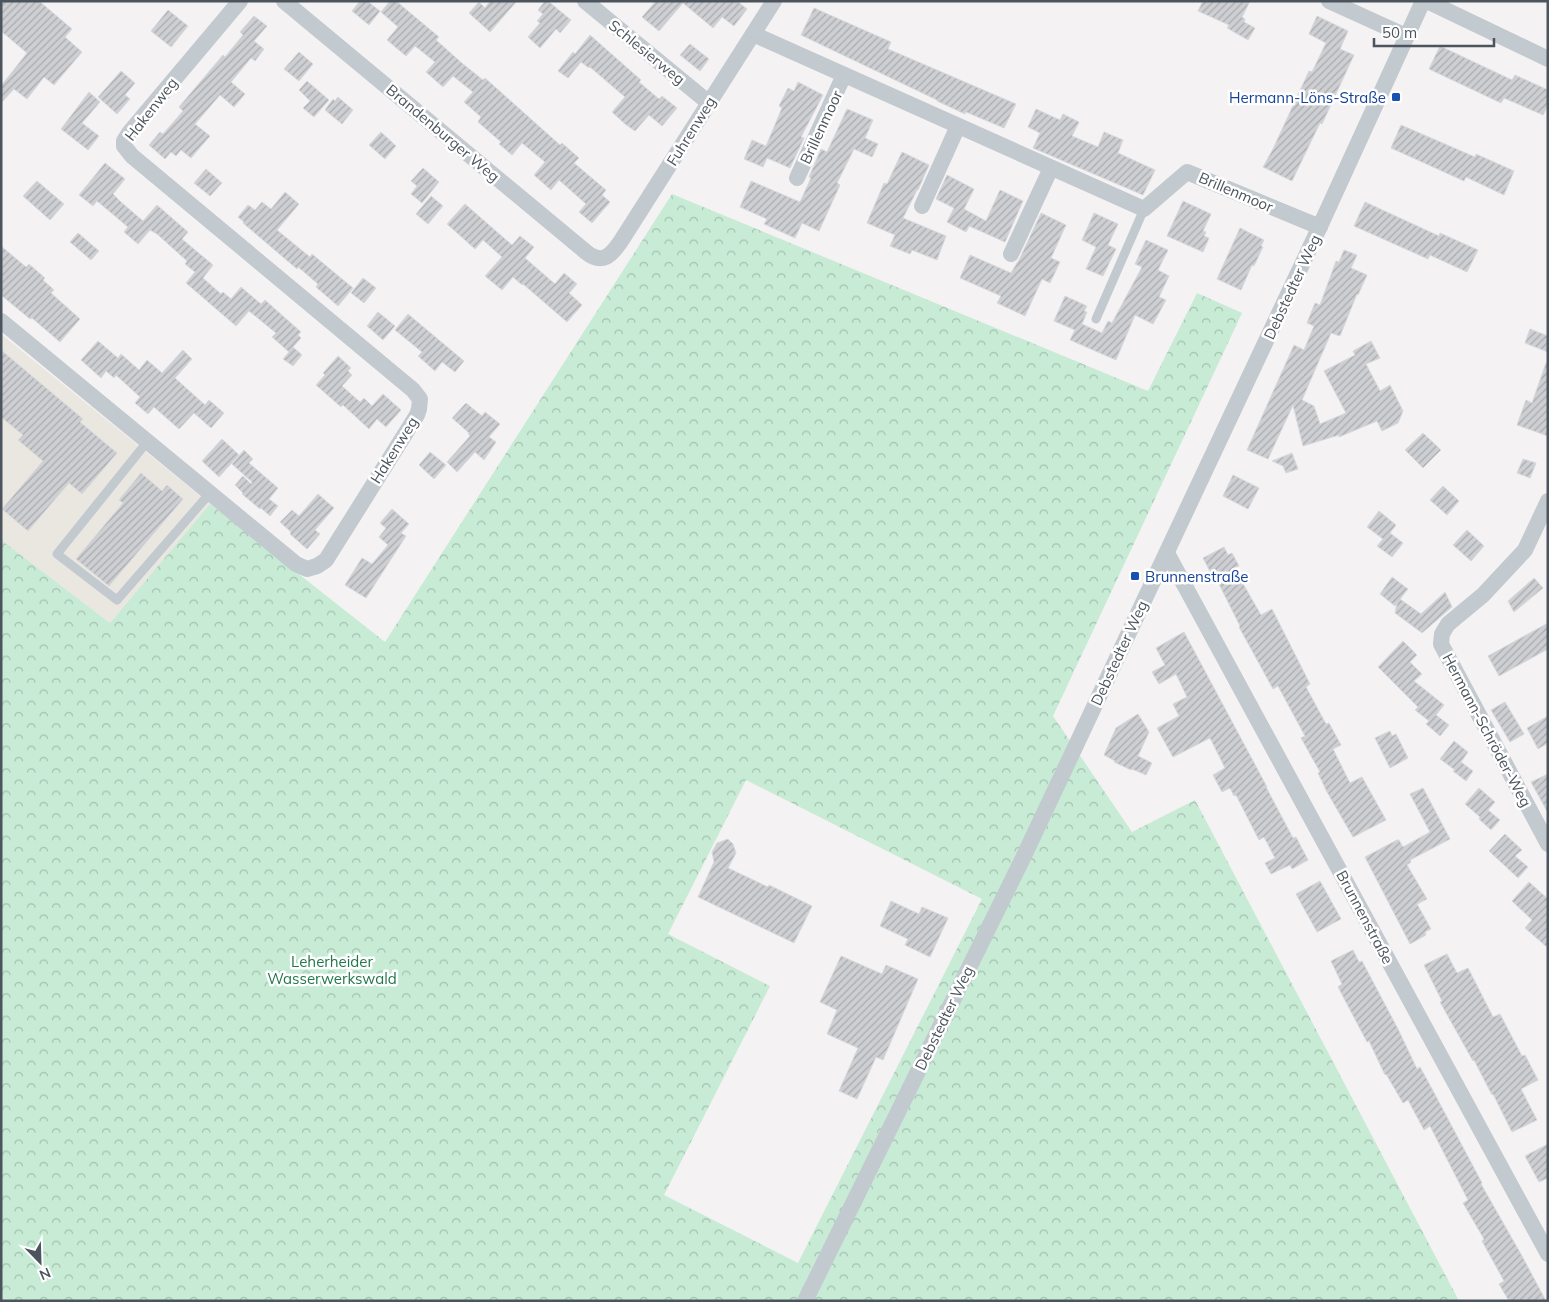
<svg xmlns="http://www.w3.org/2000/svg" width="1549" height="1302" viewBox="0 0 1549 1302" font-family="Mulish,sans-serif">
  <defs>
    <pattern id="forest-crowns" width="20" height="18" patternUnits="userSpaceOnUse" patternTransform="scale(1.25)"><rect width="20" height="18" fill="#c7ebd5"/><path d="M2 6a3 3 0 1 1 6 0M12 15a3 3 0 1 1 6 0" fill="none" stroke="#a4c1b0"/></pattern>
    <pattern id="building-hatch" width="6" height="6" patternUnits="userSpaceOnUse" patternTransform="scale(1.25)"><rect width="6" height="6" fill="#cdcfd3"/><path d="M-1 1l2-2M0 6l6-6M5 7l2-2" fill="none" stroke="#a9abae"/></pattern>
  </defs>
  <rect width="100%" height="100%" fill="#f4f2f2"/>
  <path fill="#eae7e0" d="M1 334 210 504 110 623 1 540Z"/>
  <path fill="url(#forest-crowns)" fill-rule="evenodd" d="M672 194 1148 391 1197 293 1242 313 1053 716 1132 832 1195 800 1459 1301H1V540L110 623 210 504 385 642ZM746 780 982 899 798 1263 664 1195 770 986 668 934Z"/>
  <g fill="url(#building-hatch)" stroke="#d7d9dc">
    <path d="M1 1H39L72 29 65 37 82 52 54 85 44 77 27 99 14 89 1 103V86L27 53 1 31Z"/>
    <path d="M360 1H367L380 11 369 25 352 11Z"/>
    <path d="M390 1H396L439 37 436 40 463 64 483 80 485 78 560 145 562 143 579 158 574 163 606 190 602 195 610 202 592 223 579 212 586 204 559 180 551 190 534 175 545 162 522 143 512 155 499 144 501 142 478 122 481 117 464 102 473 92 453 76 443 87 426 72 435 62 415 46 406 56 387 40 398 27 381 12Z"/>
    <path d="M490 1H517L490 32 469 13 479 2 485 8Z"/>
    <path d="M545 1H548L571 20 560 33 556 29 540 48 528 37 540 23 537 21 543 14 538 10Z"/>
    <path d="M656 1H737L747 9 734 26 722 17 713 28 683 3 659 31 642 17Z"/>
    <path d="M1203 1H1250L1242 17 1245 19 1244 22 1255 28 1248 40 1227 28 1229 25 1198 11Z"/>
    <path d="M814 8 891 42 888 49 1016 104 1004 128 966 112 965 114 937 101V100L801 35Z"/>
    <path d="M168 10 188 26 171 47 151 31Z"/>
    <path d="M254 16 267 26 254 41 264 49 255 61 251 58 231 82 245 94 234 107 220 95 195 124 210 136 191 158 181 150 176 156 171 152 165 159 149 145 160 132 163 134 183 111 179 107 223 55 225 57 243 35 240 32Z"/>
    <path d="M1317 16 1348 31 1340 49 1354 55 1322 124 1320 123 1292 181 1263 167 1273 149 1309 71 1312 72 1326 43 1309 34Z"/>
    <path d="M590 35 641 80 639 82 659 99 662 96 677 108 662 126 649 115 635 131 625 124 612 112 625 97 590 67 589 68 581 62 568 78 558 71 573 52 575 54Z"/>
    <path d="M690 44 709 59 700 71 680 55Z"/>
    <path d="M1440 46 1512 80 1515 75 1548 90V105L1543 115 1504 98 1501 103 1429 69Z"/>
    <path d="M299 52 313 64 299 81 284 69Z"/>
    <path d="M121 71 135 83 125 95 130 99 117 114 98 97Z"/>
    <path d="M307 81 329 100 314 117 303 108 310 101 299 90Z"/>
    <path d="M798 82 823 95 801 137 804 138 790 168 767 158 763 167 744 159 752 140 766 146 782 108 779 106 788 88 794 91Z"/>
    <path d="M89 92 100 102 82 123 99 136 88 150 61 129Z"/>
    <path d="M338 97 353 110 342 124 325 110 333 99 335 101Z"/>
    <path d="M847 109 873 120 865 138 878 144 872 157 854 149 837 183 840 185 819 231 802 223 795 238 764 224 767 219 740 207 751 181 800 202 811 178 809 177 821 149 827 152Z"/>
    <path d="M1036 109 1060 120 1063 114 1079 122 1072 136 1098 147 1104 132 1123 140 1118 153 1155 170 1143 195 1033 148 1040 133 1028 127Z"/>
    <path d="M1401 125 1475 157 1476 154 1514 171 1504 195 1466 177 1464 181 1391 148Z"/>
    <path d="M381 132 396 146 385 159 369 145Z"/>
    <path d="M902 152 929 165 918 190H917L903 218 946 236 937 260 912 250 910 254 890 246 895 235 867 223 884 183 887 184Z"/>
    <path d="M105 163 125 179 113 194 121 202 143 221 157 205 188 232 182 239 213 265 203 278 221 294 223 292 231 299 241 287 261 304 265 300 301 332 298 335 301 338 293 347 302 355 293 366 283 359 289 352 272 337 276 333 249 311 236 326 186 283 195 272 185 264 187 261 157 234 150 230 138 244 124 232 128 227 97 201 93 206 79 195Z"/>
    <path d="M423 168 439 182 422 203 411 194 417 186 411 181Z"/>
    <path d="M206 169 222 183 210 196 194 183Z"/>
    <path d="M947 175 974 189 964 209 986 221 1000 190 1023 201 1005 242 969 226 966 232 947 222 954 208 936 199Z"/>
    <path d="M37 181 64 204 50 220 23 196Z"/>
    <path d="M285 192 299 204 277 230 310 257 312 254 353 288 338 306 316 287 318 284 298 267 297 269 243 223 244 222 238 217 248 205 255 210 262 202 271 209Z"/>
    <path d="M431 196 443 206 428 224 416 214Z"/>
    <path d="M1183 201 1211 214 1203 231 1206 232 1204 236 1209 238 1203 252 1167 236Z"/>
    <path d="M1365 202 1439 236 1440 233 1478 250 1467 272 1430 255 1428 259 1354 226Z"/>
    <path d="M465 204 512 245 520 236 534 247 525 258 555 284 564 273 577 284 569 293 582 305 567 322 523 284 522 285 513 277 502 290 485 276 502 257 483 240 475 249 447 224Z"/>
    <path d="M1041 213 1066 225 1051 258 1060 262 1050 283 1042 279 1025 316 997 303 1001 296 960 278 970 255 1011 273 1020 258Z"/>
    <path d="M1094 213 1118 224 1108 245 1116 249 1103 276 1086 269 1096 247 1082 240Z"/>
    <path d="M1240 228 1264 240 1261 246 1263 247 1254 266 1252 265 1241 290 1217 279Z"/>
    <path d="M78 233 99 251 91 260 70 242Z"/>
    <path d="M1146 240 1168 250 1158 270 1169 276 1159 297 1166 300 1153 324 1135 315 1116 360 1070 340 1075 330 1054 321 1065 296 1087 306 1084 311 1087 312 1082 324 1102 333 1108 321 1112 323 1142 267 1135 264Z"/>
    <path d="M1 246 26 267 29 264 45 278 43 280 54 290 51 293 80 319 60 342 32 318 30 319 1 295Z"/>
    <path d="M1344 250 1357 255 1351 268 1367 275 1358 295 1357 294 1340 336 1331 333 1302 400 1314 406 1320 424 1346 413 1324 371 1355 355 1353 351 1371 341 1380 358 1366 364 1380 391 1390 385 1403 411 1398 423 1382 431 1377 421 1339 437V435L1303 446 1293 405 1268 459 1247 450 1294 345 1304 350 1314 326 1307 323 1315 303 1320 305 1336 261 1339 262Z"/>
    <path d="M363 278 376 288 364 303 351 293Z"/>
    <path d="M378 312 395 326 383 340 367 326Z"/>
    <path d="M408 314 464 361 455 372 442 362 435 371 418 356 422 352 395 330Z"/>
    <path d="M1530 329 1548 336V352L1525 343Z"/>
    <path d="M98 341 118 358 121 354 139 370 147 360 162 373 183 350 192 359 175 378 205 405 209 400 224 413 211 428 194 413 179 429 154 407 148 414 135 403 140 397 116 375 114 378 106 371 101 378 81 360Z"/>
    <path d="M1 350 83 419 80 422 117 453 82 494 69 483 28 531 2 509 43 461 18 440 23 435 1 417Z"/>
    <path d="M338 356 351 368 348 371 352 375 342 386 360 402 364 398 372 406 383 394 401 410 386 427 377 419 369 429 343 405 341 407 316 385 325 375 323 373Z"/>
    <path d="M1546 363H1548V436L1517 425 1526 400 1532 403Z"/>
    <path d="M466 403 482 416 485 412 500 424 489 437 496 442 484 460 475 452 457 472 447 462 470 436 468 434 469 433 452 418Z"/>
    <path d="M1423 433 1441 450 1423 468 1405 450Z"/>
    <path d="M222 439 239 455 219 477 202 461Z"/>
    <path d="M244 450 253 459 249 463 278 488 269 499 278 506 270 516 261 508 260 509 242 494 243 493 235 485 243 476 251 484 252 482 232 464Z"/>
    <path d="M430 452 446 465 434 479 419 465Z"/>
    <path d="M1292 453 1298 469 1286 473 1283 466 1272 461Z"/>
    <path d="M1523 459 1536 463 1530 478 1517 473Z"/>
    <path d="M141 473 162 491 167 485 183 499 109 586 76 559 123 503 119 500Z"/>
    <path d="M1233 475 1259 488 1248 509 1223 496Z"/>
    <path d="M1443 486 1459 501 1447 515 1430 500Z"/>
    <path d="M318 494 334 508 315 530 320 534 307 549 290 534 291 532 280 522 292 510 299 516Z"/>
    <path d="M392 509 409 524 401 533 406 536 366 598 345 585 362 558 372 564 388 545 379 537 386 528 380 523Z"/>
    <path d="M1379 511 1396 525 1390 533 1403 543 1392 557 1377 546 1383 539 1367 527Z"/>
    <path d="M1467 530 1484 546 1471 561 1453 545Z"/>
    <path d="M1224 547 1228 555 1232 553 1239 566 1234 568 1261 615 1272 609 1310 684 1306 687 1326 724 1329 723 1341 745 1333 749 1350 783 1362 777 1386 820 1353 837 1327 792 1318 773 1320 772 1301 738 1305 736 1278 686 1273 689 1239 627 1240 626 1216 578 1214 579 1203 558Z"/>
    <path d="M1392 577 1408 589 1400 599 1421 614 1445 592 1452 607 1422 633 1395 613 1397 603 1395 606 1380 594Z"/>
    <path d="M1534 578 1543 588 1514 612 1508 601Z"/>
    <path d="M1548 623V649L1499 676 1488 656Z"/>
    <path d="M1184 632 1267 787H1266L1293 838 1296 837 1308 860 1292 869 1290 865 1271 874 1265 863 1275 858 1264 837 1259 840 1236 795 1234 796 1230 788 1222 792 1213 775 1225 768 1210 738 1173 757 1157 728 1179 716 1173 704 1187 697 1176 674 1159 684 1152 672 1165 665 1156 648Z"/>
    <path d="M1403 641 1417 655 1410 662 1422 674 1414 681 1444 705 1436 715 1449 725 1440 736 1426 724 1429 721 1415 710 1418 707 1378 667Z"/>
    <path d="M1505 702 1524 734 1510 742 1491 710Z"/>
    <path d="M1138 714 1149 732 1138 756 1152 763 1146 775 1132 769 1131 770 1114 762 1115 761 1104 755 1116 728Z"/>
    <path d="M1548 716V743L1538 749 1527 728Z"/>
    <path d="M1390 731 1392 736 1396 734 1408 758 1390 768 1375 738Z"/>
    <path d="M1454 741 1468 752 1461 762 1473 771 1466 781 1453 771 1455 770 1440 759Z"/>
    <path d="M1548 774V813L1531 782Z"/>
    <path d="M1423 788 1450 839 1410 860 1411 862 1407 865 1427 899 1417 904 1431 929 1425 932 1426 935 1410 944 1365 857 1397 840H1399L1403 847 1430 832 1410 794Z"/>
    <path d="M1479 788 1495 802 1488 810 1500 820 1491 830 1479 819 1480 817 1465 804Z"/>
    <path d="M1505 834 1522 850 1515 856 1528 867 1518 878 1489 851Z"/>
    <path d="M728 839 733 844 736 853 728 868 768 887 769 885 812 906 794 943 698 897 714 862 712 852 717 843Z"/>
    <path d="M1320 881 1341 919 1317 932 1296 894Z"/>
    <path d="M1529 882 1548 899V948L1525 928 1532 920 1512 901Z"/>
    <path d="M891 901 919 914 922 907 948 918 930 957 905 945 908 939 880 926Z"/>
    <path d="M1353 950 1359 962 1362 961 1398 1029 1417 1069 1420 1067 1431 1087 1482 1183 1481 1184 1522 1256 1546 1301H1509L1499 1284 1504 1281 1482 1241 1484 1239 1463 1203 1468 1200 1430 1126 1424 1130 1408 1100 1403 1103 1386 1074 1385 1075 1369 1041 1367 1042 1338 987 1342 984 1331 961Z"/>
    <path d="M1447 954 1457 973 1468 968 1493 1017 1500 1014 1522 1056 1525 1055 1538 1080 1521 1089 1537 1120 1512 1132 1493 1094 1492 1095 1474 1060 1473 1061 1440 1002 1442 1001 1424 965Z"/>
    <path d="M841 956 882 974 886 965 918 979 883 1060 876 1057 857 1099 839 1091 858 1048 827 1034 837 1010 820 1002Z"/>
    <path d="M1548 1144V1178L1539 1182 1525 1156Z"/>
  </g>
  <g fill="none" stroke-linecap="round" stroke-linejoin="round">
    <g stroke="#c2c9cf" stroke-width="9">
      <path d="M1096 319 1144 209"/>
      <path d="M147 442 57 554 117 600 210 493"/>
    </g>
    <g stroke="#c2c9cf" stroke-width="16">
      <path d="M284 1 586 252C602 265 611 256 621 241L774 1"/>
      <path d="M585 1 709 103"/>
      <path d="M1329 1 1406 36"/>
      <path d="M1427 1 1548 59"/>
      <path d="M753 34 1144 209 1187 172 1320 227"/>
      <path d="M797 178 844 75"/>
      <path d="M922 206 958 126"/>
      <path d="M1011 254 1051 168"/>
      <path d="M1 321 296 564 307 569 317 566 326 560 417 415 419 409 420 399 413 390 132 156 124 146V141L129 133 240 1"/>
      <path d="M1548 501 1525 550 1483 595 1448 624 1442 634 1441 644 1548 844"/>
      <path d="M1167 553 1548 1254"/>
      <path d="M805 1301 1023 858 1321 224 1423 1"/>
    </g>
  </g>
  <g fill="#1a4fb4" stroke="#fff" stroke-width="2">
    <rect x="1391" y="92" width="10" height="10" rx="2.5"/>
    <rect x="1130" y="571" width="10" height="10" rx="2.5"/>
  </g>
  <g text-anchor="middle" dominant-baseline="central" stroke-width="5" stroke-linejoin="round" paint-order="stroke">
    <g font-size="15" fill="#4c555d" stroke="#fff">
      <text transform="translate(647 52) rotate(39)">Schlesierweg</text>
      <text transform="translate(151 109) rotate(-52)">Hakenweg</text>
      <text transform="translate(821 127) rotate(-65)">Brillenmoor</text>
      <text transform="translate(691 131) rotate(-58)">Fuhrenweg</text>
      <text transform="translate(443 133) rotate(40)">Brandenburger Weg</text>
      <text transform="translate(1236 192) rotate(23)">Brillenmoor</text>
      <text transform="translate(1292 287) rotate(-65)">Debstedter Weg</text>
      <text transform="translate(394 450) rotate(-58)">Hakenweg</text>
      <text transform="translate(1119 653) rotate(-65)">Debstedter Weg</text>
      <text transform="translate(1487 730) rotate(62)">Hermann-Schröder-Weg</text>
      <text transform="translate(1365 917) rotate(62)">Brunnenstraße</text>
      <text transform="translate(944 1018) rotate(-64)">Debstedter Weg</text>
    </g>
    <g font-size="15" fill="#164399" stroke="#fff" text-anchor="end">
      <text x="1386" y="97">Hermann-Löns-Straße</text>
      <text x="1145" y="576" text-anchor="start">Brunnenstraße</text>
    </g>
    <g font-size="15" fill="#24774d" stroke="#fff">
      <text x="332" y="961">Leherheider<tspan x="332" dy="17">Wasserwerkswald</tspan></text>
    </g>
  </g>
  <rect width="1549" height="1302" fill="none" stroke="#4c555d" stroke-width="5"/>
  <g transform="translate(40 1262) rotate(157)" stroke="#ffffff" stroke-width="4" paint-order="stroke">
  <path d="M0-4L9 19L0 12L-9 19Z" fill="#4c555d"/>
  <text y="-8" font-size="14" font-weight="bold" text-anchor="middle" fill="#4c555d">N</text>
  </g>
  <path d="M1374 38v8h120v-8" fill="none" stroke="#4c555d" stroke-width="2.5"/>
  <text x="1382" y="38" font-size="15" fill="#4c555d" stroke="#ffffff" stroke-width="4" paint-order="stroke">50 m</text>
</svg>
